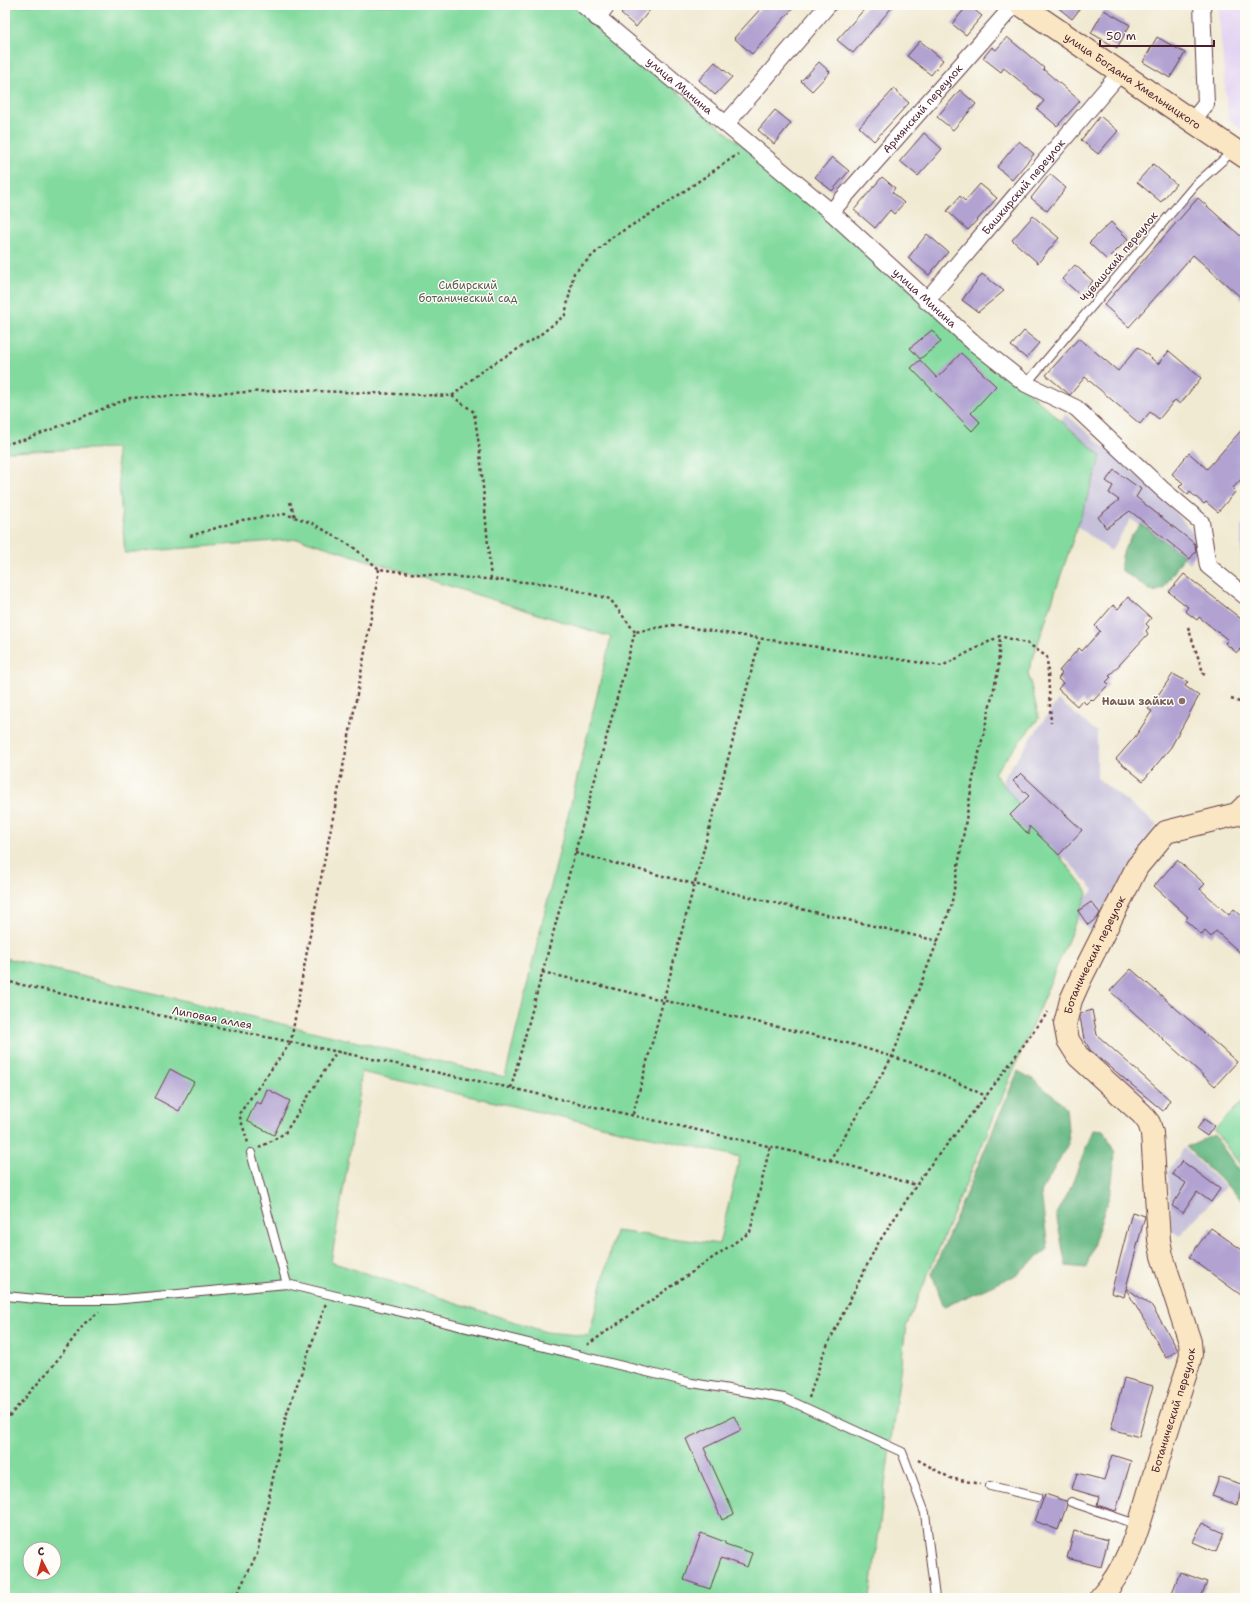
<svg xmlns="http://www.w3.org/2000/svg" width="1250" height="1603" viewBox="0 0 1250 1603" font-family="'Shantell Sans',sans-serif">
  <rect width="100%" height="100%" fill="#fdfcf7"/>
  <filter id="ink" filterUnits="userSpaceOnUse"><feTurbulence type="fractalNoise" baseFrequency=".025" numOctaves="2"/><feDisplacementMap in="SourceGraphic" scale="8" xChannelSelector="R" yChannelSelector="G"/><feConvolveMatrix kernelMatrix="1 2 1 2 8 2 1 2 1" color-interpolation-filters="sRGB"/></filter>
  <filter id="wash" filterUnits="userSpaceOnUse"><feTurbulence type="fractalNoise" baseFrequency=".012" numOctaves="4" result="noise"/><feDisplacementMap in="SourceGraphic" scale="16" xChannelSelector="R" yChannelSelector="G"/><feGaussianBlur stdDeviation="0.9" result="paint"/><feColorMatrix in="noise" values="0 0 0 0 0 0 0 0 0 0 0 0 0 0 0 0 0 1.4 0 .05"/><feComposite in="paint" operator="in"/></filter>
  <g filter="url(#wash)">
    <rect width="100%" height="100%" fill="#f1ead3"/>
    <path fill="#e4d3f2" d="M1218 5H1245V132L1228 118Z"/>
    <g fill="#c6c0da">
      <path d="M1066 414 1168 503 1202 544 1190 563 1131 519 1111 551 1074 524 1049 434Z"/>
      <path d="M1245 521V577L1241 573V527Z"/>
      <path d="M1058 700 1097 732V778L1157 825 1092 934 1071 912 1094 890 1064 857 1027 874 999 875 1004 777Z"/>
      <path d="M1184 1148 1225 1187 1179 1236 1171 1230 1168 1172Z"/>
    </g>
    <g fill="#82da9e" stroke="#667c64" fill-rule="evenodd">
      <path d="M5 5H572L828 216 1101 456 1028 673 1039 718 994 773 1088 892 906 1327 870 1598H5V958L505 1077 611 637 300 539 125 553 116 448 5 452ZM361 1072 740 1157 719 1244 615 1231 589 1336 546 1332 331 1262 360 1091ZM30 1549H54V1573H30Z"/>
      <path d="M1242 1102 1245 1105V1171L1214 1130Z"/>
    </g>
    <g fill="#69ba85" stroke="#5a6c58">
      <path d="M1141 524 1184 556 1163 589 1153 592 1121 570C1120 551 1129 538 1141 524Z"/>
      <path d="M1018 1071 1034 1080 1066 1107 1069 1142 1041 1192 1048 1249 1014 1276 944 1307 932 1274Z"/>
      <path d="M1093 1130 1105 1131 1115 1154 1111 1190 1086 1268 1066 1266 1056 1214 1072 1184Z"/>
      <path d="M1214 1135 1245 1179V1203L1186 1147Z"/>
    </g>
    <g id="blocks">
      <g fill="#b1a2d1">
        <path d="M629 5H654L636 27 621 14Z"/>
        <path d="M764 5H796L752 54 734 38Z"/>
        <path d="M868 5H894L853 53 837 40Z"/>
        <path d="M968 5 982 16 966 35 952 24Z"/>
        <path d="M1055 5H1083L1072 19Z"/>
        <path d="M1104 10 1130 25 1117 48 1091 33Z"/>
        <path d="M1007 37 1044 68 1043 69 1080 101 1057 126 1037 109 1044 101 1004 68 1001 72 983 58 992 47 996 50Z"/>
        <path d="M1157 37 1185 53 1170 78 1143 62Z"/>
        <path d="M920 41 943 60 931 75 907 56Z"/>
        <path d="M715 62 732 77 715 95 699 80Z"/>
        <path d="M819 62 830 72 812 91 801 81Z"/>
        <path d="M894 89 909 103 874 141 859 127Z"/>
        <path d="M960 90 976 104 953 130 937 117Z"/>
        <path d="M775 110 791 123 774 144 758 130Z"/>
        <path d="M1100 116 1118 131 1098 154 1081 140Z"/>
        <path d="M924 133 942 149 918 176 900 161Z"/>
        <path d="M1019 141 1034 154 1012 180 997 167Z"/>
        <path d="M832 157 849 171 832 191 815 177Z"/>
        <path d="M1153 164 1176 184 1161 202 1137 182Z"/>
        <path d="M1050 174 1066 188 1047 211 1031 198Z"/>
        <path d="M882 177 895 188 892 192 904 203 894 214 890 210 875 228 854 210Z"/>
        <path d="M980 184 997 198 968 230 947 211 960 196 965 201Z"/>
        <path d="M1198 198 1245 240V301L1193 255 1129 327 1104 305Z"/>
        <path d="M1033 216 1059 238 1038 263 1012 240Z"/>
        <path d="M1111 222 1128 239 1107 260 1089 243Z"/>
        <path d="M927 234 948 252 929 275 908 258Z"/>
        <path d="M1075 265 1093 281 1080 295 1062 279Z"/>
        <path d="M982 274 1004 291 978 312 962 300Z"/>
        <path d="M932 330 941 342 920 359 910 348Z"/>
        <path d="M1024 331 1039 343 1026 358 1011 346Z"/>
        <path d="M1079 338 1118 371 1138 347 1158 364 1169 351 1201 378 1180 404 1175 400 1159 419 1150 412 1140 424 1085 377 1070 395 1046 375Z"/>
        <path d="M961 353 996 386 971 413 980 422 972 431 911 368 920 360 937 378Z"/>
        <path d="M1245 426V475L1233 488 1236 491 1218 512 1206 502 1204 504 1190 492 1188 495 1179 487 1183 483 1172 474 1189 453 1207 469Z"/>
        <path d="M1114 470 1141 489 1136 497 1195 544 1196 551 1190 559 1130 511 1106 528 1098 517 1119 500 1109 493 1113 486 1106 481Z"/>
        <path d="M1184 574 1245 622V654L1240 649 1237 653 1225 643 1228 640 1199 617 1197 620 1185 611 1188 607 1169 592Z"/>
        <path d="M1128 597 1151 618 1146 624 1149 627 1146 631 1148 634 1109 676 1111 677 1106 682 1109 684 1093 701 1091 699 1086 704 1082 700 1077 706 1058 689 1063 683 1058 679 1062 673 1059 671 1079 648 1082 651 1100 631 1095 626 1113 605 1118 609Z"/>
        <path d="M1173 674 1188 682 1185 686 1199 696 1171 747 1143 781 1116 759 1135 737 1152 711 1148 709Z"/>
        <path d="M1021 773 1082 830 1059 855 1029 826V835L1010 815 1029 796 1013 781Z"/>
        <path d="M1177 860 1205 884 1200 889 1229 915 1234 909 1245 919V957L1216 931 1211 937 1205 931 1202 935 1185 920 1188 917 1154 886Z"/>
        <path d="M1091 902 1100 913 1097 918 1088 925 1078 911Z"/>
        <path d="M1131 969 1237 1062 1215 1086 1110 991Z"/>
        <path d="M1092 1010 1097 1035 1170 1100 1163 1111 1090 1050 1084 1039 1080 1017V1014Z"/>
        <path d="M170 1069 194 1082 179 1111 155 1098Z"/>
        <path d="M267 1089 290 1101 274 1135 247 1121 256 1102 261 1104Z"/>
        <path d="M1204 1119 1214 1126 1207 1136 1197 1129Z"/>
        <path d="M1182 1161 1220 1189 1211 1202 1197 1192 1183 1213 1172 1206 1186 1183 1172 1174Z"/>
        <path d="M1132 1212 1145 1216 1126 1288 1152 1306 1178 1350 1166 1358 1126 1289 1124 1297 1111 1293Z"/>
        <path d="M1211 1228 1245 1252V1298L1189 1257Z"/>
        <path d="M1124 1378 1153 1386 1139 1437 1111 1429Z"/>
        <path d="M734 1416 741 1430 704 1448 734 1514 722 1520 686 1439Z"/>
        <path d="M1112 1455 1131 1461 1116 1511 1097 1505 1099 1497 1072 1489 1077 1473 1104 1480Z"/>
        <path d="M1219 1477 1244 1485 1237 1505 1212 1496Z"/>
        <path d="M1045 1494 1066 1501 1067 1505 1058 1530 1035 1521Z"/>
        <path d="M1202 1523 1224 1533 1216 1552 1193 1542Z"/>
        <path d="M1074 1531 1108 1540 1101 1567 1067 1558Z"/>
        <path d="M701 1533 725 1542V1544L752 1553 747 1567 721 1558 710 1589 684 1580Z"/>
        <path d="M1180 1572 1207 1582 1201 1598H1170Z"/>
      </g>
    </g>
  </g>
  <g filter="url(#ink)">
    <use href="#blocks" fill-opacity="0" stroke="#633d44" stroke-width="1"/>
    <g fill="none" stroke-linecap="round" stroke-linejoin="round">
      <defs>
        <g id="lane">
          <path d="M1026 384 1195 185 1233 151"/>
          <path d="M251 1153 287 1284"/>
          <path d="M5 1296 47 1300H113L287 1284 692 1383 784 1398 902 1452 925 1513 935 1598"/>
          <path d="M990 1486 1037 1497"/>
          <path d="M1071 1502 1139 1525"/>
        </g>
        <g id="street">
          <path id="s1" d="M583 5 831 212 974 343 1026 384 1076 408 1162 489 1201 522 1208 566 1245 596"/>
          <path d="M597 18 607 5"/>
          <path d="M1192 121 1206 104 1202 5"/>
          <path d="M726 124 828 5"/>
          <path id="s2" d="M831 212 1014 5"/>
          <path id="s3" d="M926 301 1120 73"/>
        </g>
        <g id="secondary">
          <path id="s4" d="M1021 5 1245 157"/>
          <path id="s5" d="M1100 1598C1133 1562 1142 1513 1156 1468 1166 1434 1177 1400 1188 1367L1191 1354 1190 1342 1162 1256 1159 1240 1152 1133 1149 1123 1142 1114 1078 1056 1068 1040 1065 1024 1071 1000 1080 980 1137 867 1166 832 1237 814 1245 806"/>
        </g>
      </defs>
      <use href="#lane" stroke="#633d44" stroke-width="10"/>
      <use href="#street" stroke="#633d44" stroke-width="18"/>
      <use href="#secondary" stroke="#633d44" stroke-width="24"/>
      <g stroke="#633d44" stroke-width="2.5" stroke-dasharray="3 3" stroke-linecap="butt">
        <path d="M452 396 474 412 480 452 491 580"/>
        <path d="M5 444 27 439 130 398 289 390 452 396 483 370 536 338 565 315 574 273 611 238 657 210 738 154"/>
        <path d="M290 502 295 517"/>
        <path d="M190 536 242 520 285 514 312 523 353 547 379 569 418 574 551 584 610 599 635 632"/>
        <path d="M379 569C354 727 317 884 291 1042L511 1088 830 1160 892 1057 951 907 973 779 998 671 1000 636"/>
        <path d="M1188 627 1205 678"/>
        <path d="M1231 699 1245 704"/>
        <path d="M575 853 694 884 938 941"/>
        <path d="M542 972 851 1044 922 1066 986 1096"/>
        <path d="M5 981 138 1011 291 1042 239 1114 248 1143"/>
        <path d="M511 1088 635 632 672 625 942 666 1000 636 1029 644 1047 657 1051 723"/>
        <path d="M633 1114 760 639"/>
        <path d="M259 1148 285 1133 337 1051"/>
        <path d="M830 1160 916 1185"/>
        <path d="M587 1345 750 1232 770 1146"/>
        <path d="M809 1398 824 1352 877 1245 927 1169 986 1096 1048 1012"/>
        <path d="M5 1421 52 1367 85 1323 99 1312"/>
        <path d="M918 1460 950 1478 980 1484"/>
        <path d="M235 1598 257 1554 286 1416 326 1303"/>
      </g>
      <use href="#lane" stroke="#fff" stroke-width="8"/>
      <use href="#street" stroke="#fff" stroke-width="16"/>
      <use href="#secondary" stroke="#fbe6c4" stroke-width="22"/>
    </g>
  </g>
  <circle fill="#8d6e63" stroke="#fdfcf7" stroke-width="1.5" cx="1182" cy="701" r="4"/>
  <g text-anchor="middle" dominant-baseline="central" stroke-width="3" stroke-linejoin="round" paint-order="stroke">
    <g font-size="11" fill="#4a1f2b" stroke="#fdfcf7">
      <text stroke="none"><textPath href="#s4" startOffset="135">улица Богдана Хмельницкого</textPath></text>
      <text stroke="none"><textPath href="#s1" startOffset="126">улица Минина</textPath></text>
      <text stroke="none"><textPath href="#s2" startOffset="138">Армянский переулок</textPath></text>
      <text stroke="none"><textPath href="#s3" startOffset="150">Башкирский переулок</textPath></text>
      <text transform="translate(1119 257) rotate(-50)">Чувашский переулок</text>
      <text stroke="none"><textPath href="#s1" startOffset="450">улица Минина</textPath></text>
      <text stroke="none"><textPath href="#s5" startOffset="707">Ботанический переулок</textPath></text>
      <text transform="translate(212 1018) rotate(11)">Липовая аллея</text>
      <text stroke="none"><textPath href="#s5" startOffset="203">Ботанический переулок</textPath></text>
    </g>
    <g font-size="11" fill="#5b574e" stroke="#fdfcf7">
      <text x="468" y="285">Сибирский<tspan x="468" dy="13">ботанический сад</tspan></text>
    </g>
    <g font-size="11" font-weight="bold" fill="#785e54" stroke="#fdfcf7" text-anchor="end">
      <text x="1174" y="701">Наши зайки</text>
    </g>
  </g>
  <rect width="1250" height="1603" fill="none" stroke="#fdfcf7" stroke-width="20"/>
  <g transform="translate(42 1561) rotate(354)"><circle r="19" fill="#fdfcf7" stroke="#b5a4a5"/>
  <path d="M0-3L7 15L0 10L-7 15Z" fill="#c8321e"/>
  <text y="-6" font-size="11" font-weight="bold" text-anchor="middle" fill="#4a1f2b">С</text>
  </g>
  <path d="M1100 40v6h114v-6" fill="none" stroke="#4a1f2b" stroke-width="2"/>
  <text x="1106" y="40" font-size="12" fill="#4a1f2b" stroke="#fdfcf7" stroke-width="3" paint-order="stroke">50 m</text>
</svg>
